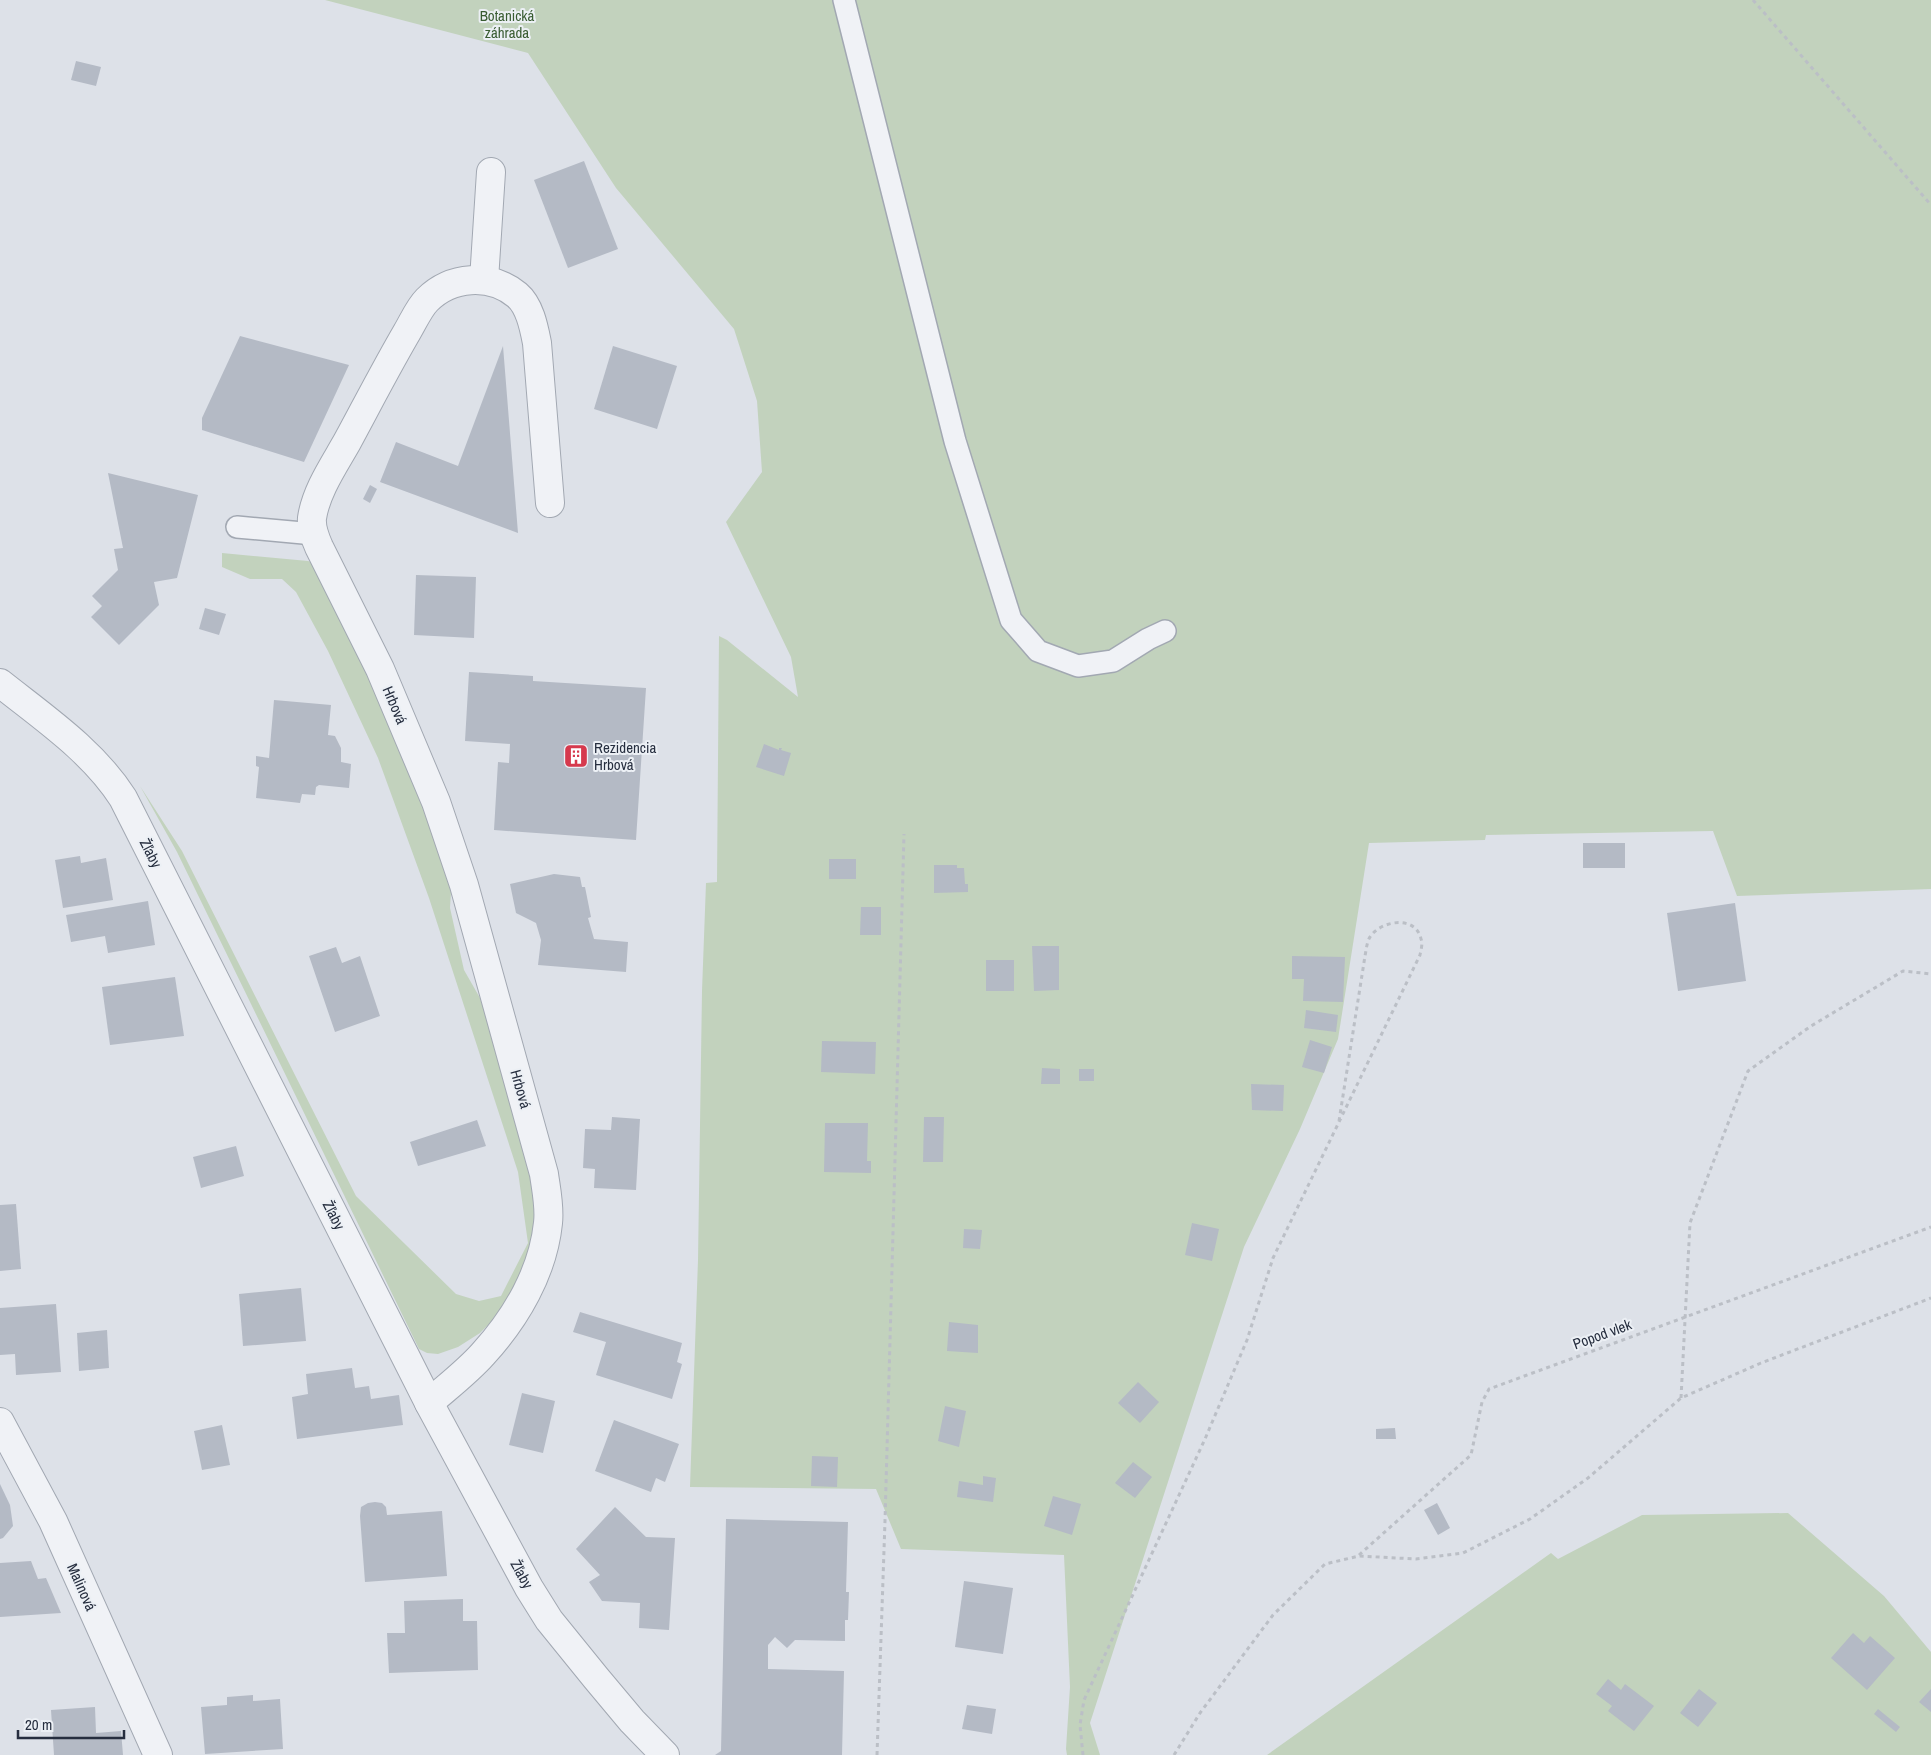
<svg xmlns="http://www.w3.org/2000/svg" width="1931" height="1755" viewBox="0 0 1931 1755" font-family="'Archivo Narrow',sans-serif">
  <rect width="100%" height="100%" fill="#dde1e8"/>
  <g fill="#c2d2bd">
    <path d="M325 0H1931V889L1737 896 1713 831 1486 835 1485 840 1369 843 1338 1039 1300 1129 1244 1247 1090 1723 1100 1755H1067L1066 1749 1070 1687 1064 1555 901 1549 876 1489 690 1487 698 1260 702 991 706 883 717 882 719 636 727 640 798 697 791 657 726 522 762 472 757 401 734 329 616 188 528 53Z"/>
    <path d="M222 553 308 561 314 563 374 686 452 876 450 908 464 970 480 998 522 1135 529 1162 538 1214 529 1265 497 1316 480 1333 458 1347 438 1354 427 1353 419 1349 177 852 140 786 182 851 356 1196 456 1294 479 1301 501 1296 528 1243 518 1172 429 898 378 758 328 651 296 592 282 579H250L222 567Z"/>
    <path d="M1788 1513 1884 1596 1931 1652V1755H1267L1551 1553 1558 1559 1642 1515Z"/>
  </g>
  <g fill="#b4bac5">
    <path d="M76 61 101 67 96 86 71 80Z"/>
    <path d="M584 161 618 249 568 268 534 180Z"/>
    <path d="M240 336 349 365 304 462 202 430V418Z"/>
    <path d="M503 346 518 533 380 482 396 442 458 466Z"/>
    <path d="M613 346 677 366 657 429 594 409Z"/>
    <path d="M108 473 198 495 177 578 154 582 159 605 119 645 91 617 102 606 92 596 118 570 114 549 123 548Z"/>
    <path d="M370 485 377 489 370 503 363 499Z"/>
    <path d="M416 575 476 577 474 638 414 635Z"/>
    <path d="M205 608 226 614 219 635 199 629Z"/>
    <path d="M469 672 533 676V681L646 688 636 840 494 830 498 762 509 763 510 744 465 741Z"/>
    <path d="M274 700 331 705 328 735 335 736 341 748V762L351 764 349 788 319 785 316 787 315 795 302 794 300 803 256 798 259 767 256 766V756L269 758Z"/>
    <path d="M764 744 779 750V748H782L781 750 791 753 784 776 756 767Z"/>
    <rect x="1583" y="843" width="42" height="25"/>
    <path d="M80 856 81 863 106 858 113 900 63 908 55 860Z"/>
    <rect x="829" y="859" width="27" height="20"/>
    <path d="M934 865H957V868H964L965 884H968V892L934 893Z"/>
    <path d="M554 874 580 877 582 887H585L591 917 588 918 594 939 628 942 626 972 538 965 541 940 536 923 516 913 510 884Z"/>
    <path d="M148 901 155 945 108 953 105 936 71 942 66 915Z"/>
    <path d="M1735 903 1746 981 1678 991 1667 913Z"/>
    <path d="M861 907H881V935H860Z"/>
    <path d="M1032 946H1059V990L1034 991Z"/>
    <path d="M336 947 342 963 360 956 380 1016 335 1032 309 956Z"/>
    <path d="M1292 956 1345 957 1343 1002 1303 1001 1304 979H1292Z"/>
    <rect x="986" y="960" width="28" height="31"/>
    <path d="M175 977 184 1036 110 1045 102 987Z"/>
    <path d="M1306 1010 1338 1015 1336 1032 1304 1028Z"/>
    <path d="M1310 1040 1332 1047 1324 1073 1302 1067Z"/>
    <path d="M822 1041 876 1042 875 1074 821 1072Z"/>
    <path d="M1042 1068 1060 1069V1084H1041Z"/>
    <rect x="1079" y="1069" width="15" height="12"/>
    <path d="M1251 1084 1284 1085 1283 1111 1252 1110Z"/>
    <path d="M612 1117 640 1119 636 1190 594 1188 595 1169 583 1168 585 1129 611 1130Z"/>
    <path d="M924 1117H944L943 1162H923Z"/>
    <path d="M477 1120 486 1146 418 1166 410 1142Z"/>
    <path d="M825 1123H868L867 1161H871V1173L824 1172Z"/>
    <path d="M236 1146 244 1176 201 1188 193 1157Z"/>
    <path d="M16 1204 21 1269 0 1271V1205Z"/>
    <path d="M1192 1223 1219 1229 1212 1261 1185 1255Z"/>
    <path d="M964 1229 982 1230 980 1249 963 1248Z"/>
    <path d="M301 1288 306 1341 243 1346 239 1294Z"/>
    <path d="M56 1304 61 1372 16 1375 15 1354 0 1355V1308Z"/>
    <path d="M580 1312 682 1343 677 1362 682 1364 672 1399 596 1375 606 1342 573 1332Z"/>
    <path d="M949 1322 978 1325V1353L947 1351Z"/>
    <path d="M107 1330 109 1368 79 1371 77 1333Z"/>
    <path d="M352 1368 355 1388 369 1386 371 1399 399 1395 403 1425 297 1439 292 1397 308 1394 306 1374Z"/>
    <path d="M1138 1382 1159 1402 1140 1423 1118 1403Z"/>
    <path d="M522 1393 555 1401 543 1453 509 1445Z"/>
    <path d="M945 1406 966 1411 959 1447 938 1441Z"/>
    <path d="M614 1420 679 1444 665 1482 656 1478 651 1492 595 1471Z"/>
    <path d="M222 1425 230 1465 202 1470 194 1431Z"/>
    <path d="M1395 1428 1396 1439H1376V1429Z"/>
    <path d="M812 1456 838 1457 837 1487 811 1486Z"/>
    <path d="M1133 1462 1152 1477 1135 1498 1115 1483Z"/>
    <path d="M983 1476 996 1478 993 1502 957 1497 959 1481 983 1485Z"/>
    <path d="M0 1484 10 1505 13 1526 3 1538 0 1539Z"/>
    <path d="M1053 1496 1081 1504 1072 1535 1044 1526Z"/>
    <path d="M375 1502 382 1503 386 1507 387 1515 442 1511 447 1576 365 1582 360 1516 361 1507 368 1503Z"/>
    <path d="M1437 1503 1450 1528 1438 1535 1424 1510Z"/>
    <path d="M615 1507 646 1537 675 1538 669 1630 639 1628 640 1603 602 1601 589 1582 600 1575 576 1549Z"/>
    <path d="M726 1519 848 1522 846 1592H849L848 1620H845V1641L795 1640 787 1648 775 1637 768 1645V1669L844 1671 842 1755H715L721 1751Z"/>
    <path d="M31 1561 38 1579 46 1578 61 1613 0 1617V1563Z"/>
    <path d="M964 1581 1013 1588 1003 1654 955 1647Z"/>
    <path d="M463 1599V1621H477L478 1670 389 1673 387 1633H405L404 1601Z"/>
    <path d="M1853 1633 1864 1643 1870 1636 1895 1658 1867 1690 1831 1658Z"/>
    <path d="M1608 1679 1621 1690 1625 1684 1654 1706 1634 1731 1608 1711 1612 1706 1596 1694Z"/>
    <path d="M1699 1689 1717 1703 1698 1727 1680 1713Z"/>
    <path d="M1931 1689V1712L1919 1702Z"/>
    <path d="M253 1695V1701L280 1699 283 1749 205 1754 201 1707 227 1705V1697Z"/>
    <path d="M967 1705 996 1709 992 1734 962 1729Z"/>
    <path d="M95 1707 96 1733 121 1731 123 1755H54L51 1710Z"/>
    <path d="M1878 1709 1900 1727 1896 1732 1874 1714Z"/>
  </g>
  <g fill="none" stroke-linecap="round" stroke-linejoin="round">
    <defs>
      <g id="service">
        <path d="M844 0 955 441 1011 620 1038 651 1078 666 1113 661 1148 639 1165 631"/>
        <path d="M237 527 314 534"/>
      </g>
      <g id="minor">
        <path d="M484 280 491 172"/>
        <path d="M0 683C44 718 93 751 123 798L429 1403 529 1588 549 1620 596 1678 632 1721 665 1755"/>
        <path d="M429 1403C447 1387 467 1372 483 1354 516 1318 543 1272 548 1223 550 1207 546 1189 544 1174L464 885 436 802 380 669 319 547C315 538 311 528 312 518 316 491 334 465 347 442 367 405 386 368 407 332 413 322 419 308 427 300 451 276 490 273 517 295 530 306 534 328 537 343L550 503"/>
        <path d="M0 1422 53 1521 158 1755"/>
      </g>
    </defs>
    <use href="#service" stroke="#a2a8b2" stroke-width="24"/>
    <use href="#minor" stroke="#a2a8b2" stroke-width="30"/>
    <g stroke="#bbbfc6" stroke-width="3" stroke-dasharray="4 4" stroke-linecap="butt">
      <path d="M1753 0 1931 205"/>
      <path d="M1681 1398 1690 1223 1748 1071 1811 1026 1903 971 1931 974"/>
      <path d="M1359 1555 1471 1455 1482 1402 1489 1389 1931 1227"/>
      <path d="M877 1755 885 1521 904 834"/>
      <path d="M1083 1755 1080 1725 1084 1700 1205 1439 1247 1340 1273 1258 1420 955C1421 950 1423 943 1421 939 1416 915 1381 920 1370 937 1367 941 1366 951 1365 956L1339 1121"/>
      <path d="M1174 1755 1200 1713 1273 1615 1325 1564 1359 1556 1416 1559 1463 1553 1530 1519 1588 1478 1681 1398 1761 1363 1931 1298"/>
    </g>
    <use href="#service" stroke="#f0f2f6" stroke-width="21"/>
    <use href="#minor" stroke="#f0f2f6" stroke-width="28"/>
  </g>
  <defs>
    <symbol id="building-square" viewBox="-11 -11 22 22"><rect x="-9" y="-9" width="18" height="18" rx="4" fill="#d6394d" stroke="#ecf0f5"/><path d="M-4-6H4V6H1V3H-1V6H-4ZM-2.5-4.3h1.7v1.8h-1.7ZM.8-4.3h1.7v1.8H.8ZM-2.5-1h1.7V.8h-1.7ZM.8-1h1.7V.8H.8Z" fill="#fff"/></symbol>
  </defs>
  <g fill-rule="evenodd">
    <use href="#building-square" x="562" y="742" width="28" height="28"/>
  </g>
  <g text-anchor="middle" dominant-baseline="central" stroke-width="4" stroke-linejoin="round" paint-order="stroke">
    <g font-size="15" fill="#395c32" stroke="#ecf0f5">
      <text x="507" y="15">Botanická<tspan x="507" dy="17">záhrada</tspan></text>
    </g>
    <g font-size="15" fill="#262e3f" stroke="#ecf0f5">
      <text transform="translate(395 705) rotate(67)">Hrbová</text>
      <text transform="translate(151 853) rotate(63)">Žľaby</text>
      <text transform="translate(521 1089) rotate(74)">Hrbová</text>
      <text transform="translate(334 1215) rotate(63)">Žľaby</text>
      <text transform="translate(1602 1334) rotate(-20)">Popod vlek</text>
      <text transform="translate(522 1574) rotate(61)">Žľaby</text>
      <text transform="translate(82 1587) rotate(66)">Malinová</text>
    </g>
    <g font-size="15" fill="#262e3f" stroke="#ecf0f5" text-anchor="start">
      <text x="594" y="747">Rezidencia<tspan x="594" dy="17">Hrbová</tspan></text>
    </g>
  </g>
  <path d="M18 1730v8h106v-8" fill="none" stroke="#262e3f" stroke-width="2.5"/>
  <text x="25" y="1730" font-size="15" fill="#262e3f" stroke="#ecf0f5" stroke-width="4" paint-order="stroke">20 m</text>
</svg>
